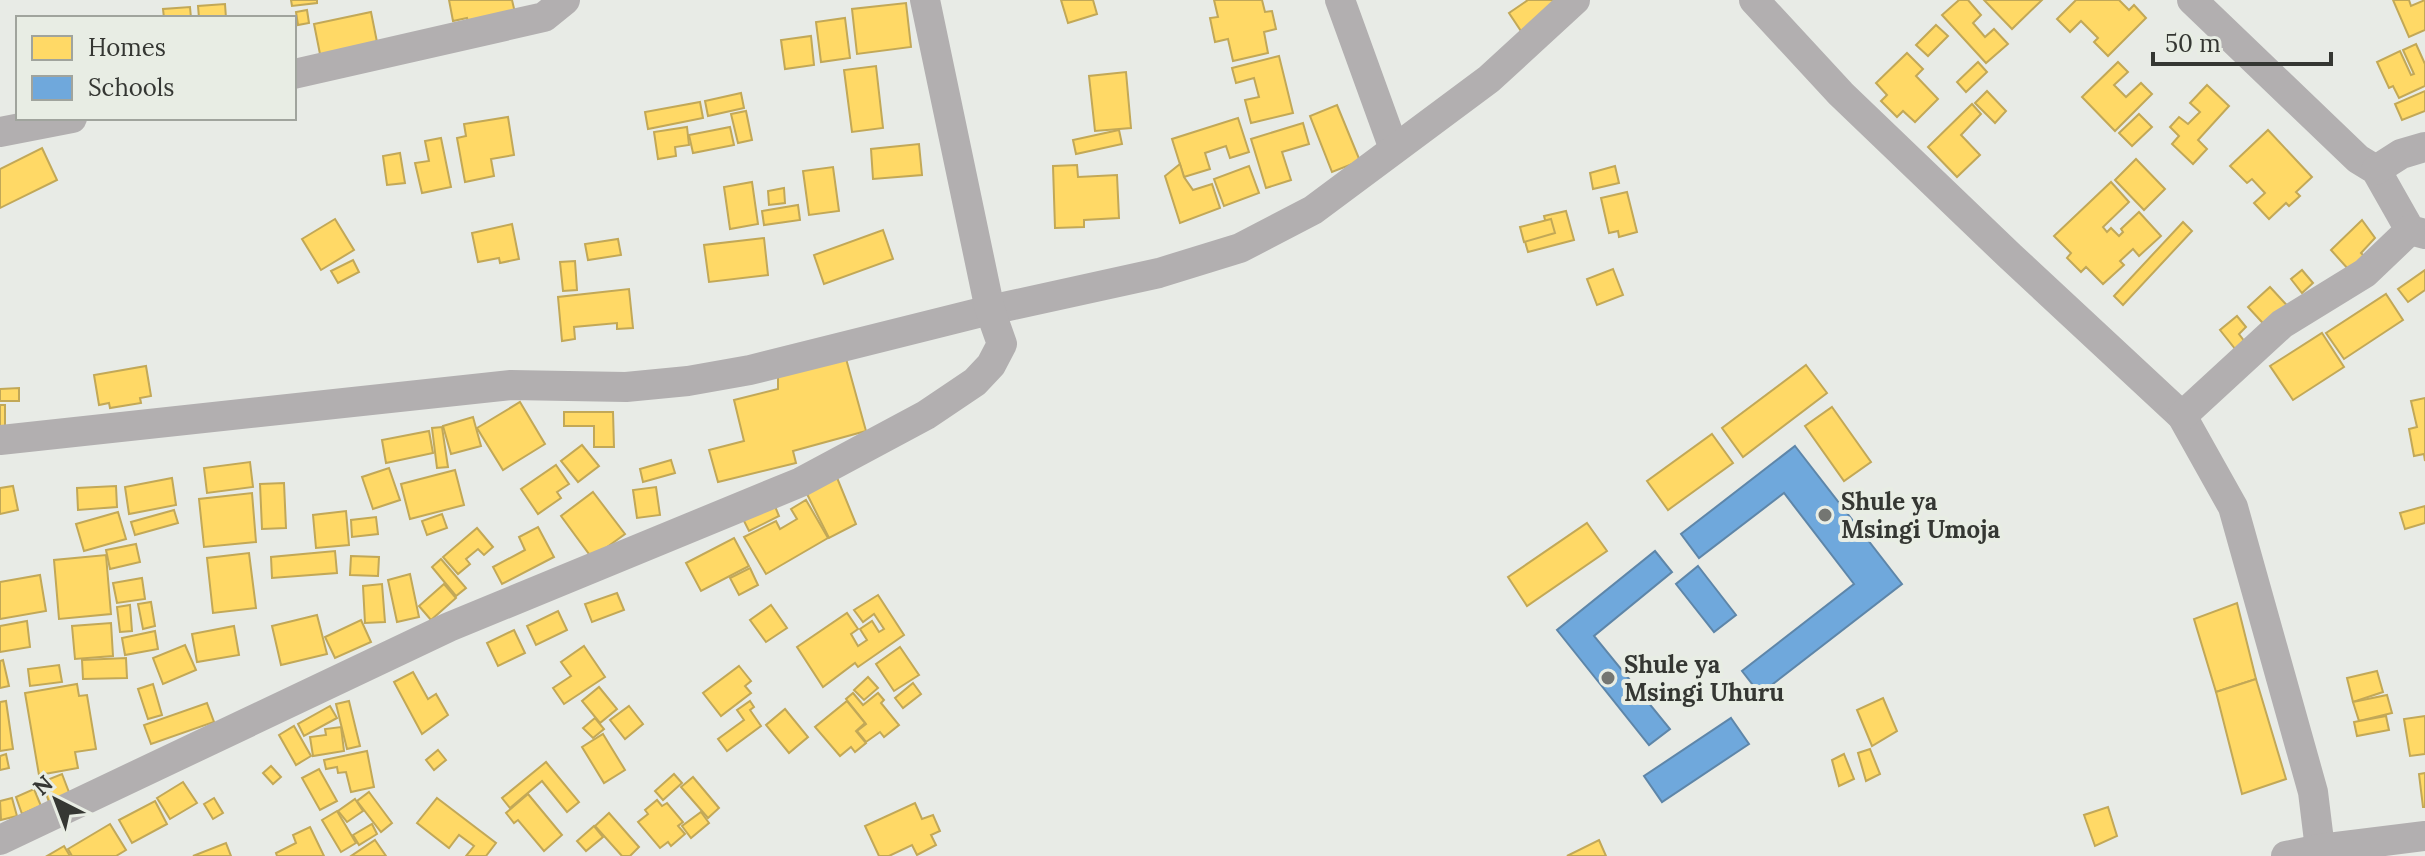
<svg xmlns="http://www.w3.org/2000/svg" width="2425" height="856" viewBox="0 0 2425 856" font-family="Lora,serif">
  <rect width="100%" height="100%" fill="#e8ebe6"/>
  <g fill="#ffd966" stroke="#c2a857" stroke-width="2">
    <path d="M291 0H317V3L292 6Z"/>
    <path d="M449 0H512L516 17 469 27 467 18 453 21Z"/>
    <path d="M1061 0H1093L1097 14 1068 23Z"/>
    <path d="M1214 0H1262L1265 12 1272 11 1276 29 1264 32 1268 53 1233 61 1228 39 1215 42 1210 18 1218 17Z"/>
    <path d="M1528 0H1567L1521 31 1509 13Z"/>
    <path d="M1959 0H1968L1981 15 1973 23 1985 37 1994 29 2008 44 1986 63 1942 15Z"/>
    <path d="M1984 0H2042L2012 29Z"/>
    <path d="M2076 0H2119L2129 10 2134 5 2146 18 2108 56 2094 42 2098 38 2081 21 2070 32 2057 19Z"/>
    <path d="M2393 0H2409L2411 6 2425 0V30L2409 37Z"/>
    <path d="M906 3 911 47 857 54 852 9Z"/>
    <path d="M225 4 226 18H199L198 6Z"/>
    <path d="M190 7 191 18H164L163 9Z"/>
    <path d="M307 10 309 23 298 25 296 12Z"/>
    <path d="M371 12 378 47 321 59 314 24Z"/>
    <path d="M845 18 850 58 821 62 816 22Z"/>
    <path d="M1936 25 1948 36 1928 56 1916 45Z"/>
    <path d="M811 36 814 65 785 69 781 40Z"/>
    <path d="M2416 44 2425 64V86L2399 98 2393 86 2389 88 2377 62 2400 51 2411 75 2414 74 2403 50Z"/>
    <path d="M1907 53 1923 69 1916 76 1938 99 1915 122 1903 111 1897 117 1881 101 1887 95 1876 83Z"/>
    <path d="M1279 56 1293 113 1251 123 1245 100 1259 97 1254 78 1236 83 1232 68Z"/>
    <path d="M1978 62 1987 72 1966 92 1957 82Z"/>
    <path d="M2118 62 2128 72 2114 85 2126 97 2141 83 2152 94 2115 131 2082 97Z"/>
    <path d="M876 66 883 128 852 132 844 70Z"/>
    <path d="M1126 72 1131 128 1095 131 1089 76Z"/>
    <path d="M2207 85 2229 106 2198 140 2207 149 2193 164 2172 144 2179 136 2170 127 2179 117 2188 124 2200 112 2190 103Z"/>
    <path d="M1987 91 2006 111 1995 123 1975 103Z"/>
    <path d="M2425 91V111L2402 120 2395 104Z"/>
    <path d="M741 93 744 108 708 116 705 101Z"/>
    <path d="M700 102 703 118 648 129 645 112Z"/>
    <path d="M1972 104 1981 114 1961 135 1980 155 1957 177 1928 147Z"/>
    <path d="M1337 105 1360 161 1332 172 1310 116Z"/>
    <path d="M746 111 752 140 738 143 731 114Z"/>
    <path d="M2139 114 2152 127 2132 146 2119 133Z"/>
    <path d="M508 117 514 155 491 159 494 176 465 182 457 138 466 136 464 124Z"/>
    <path d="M1238 118 1249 152 1230 158 1226 146 1205 153 1210 169 1184 177 1172 139Z"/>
    <path d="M1303 123 1309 144 1282 152 1291 180 1266 188 1251 139Z"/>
    <path d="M687 127 689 145 675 147 676 156 658 159 654 132Z"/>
    <path d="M730 127 734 145 693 153 689 135Z"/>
    <path d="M1119 130 1122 144 1076 154 1073 140Z"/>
    <path d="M2268 130 2312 177 2296 192 2300 196 2289 206 2286 203 2269 219 2254 203 2265 193 2252 179 2247 183 2230 166Z"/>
    <path d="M441 138 451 187 422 193 415 163 429 161 425 141Z"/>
    <path d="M919 144 922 175 873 179 871 149Z"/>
    <path d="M42 148 57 180 0 208V169Z"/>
    <path d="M400 153 405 183 387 185 383 156Z"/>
    <path d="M2136 159 2165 189 2144 210 2115 180Z"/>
    <path d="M1180 164 1184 177 1193 190 1212 184 1220 208 1180 223 1165 176Z"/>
    <path d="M1077 165 1078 177 1117 175 1119 218 1084 220V227L1055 228 1053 166Z"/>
    <path d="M1249 166 1259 193 1224 206 1214 179Z"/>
    <path d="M1615 166 1619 183 1593 189 1590 173Z"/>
    <path d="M833 167 839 211 809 215 803 171Z"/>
    <path d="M752 182 758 224 730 229 724 187Z"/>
    <path d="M2111 182 2129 202 2103 227 2107 232 2111 228 2119 236 2123 232 2121 229 2139 212 2161 236 2139 256 2133 249 2120 261 2124 265 2103 284 2086 267 2081 272 2067 258 2071 253 2054 236Z"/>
    <path d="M784 188 785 203 769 205 768 191Z"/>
    <path d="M1627 192 1637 232 1619 237 1618 231 1609 233 1601 198Z"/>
    <path d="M798 205 800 220 764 225 762 211Z"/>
    <path d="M1566 211 1574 240 1528 252 1524 238 1548 231 1544 216Z"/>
    <path d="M335 219 354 250 321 270 302 239Z"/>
    <path d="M1551 219 1555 233 1524 242 1520 227Z"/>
    <path d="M2362 220 2375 238 2361 253 2364 256 2349 270 2331 250Z"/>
    <path d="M2183 222 2192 231 2123 305 2114 296Z"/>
    <path d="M512 224 519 259 500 263 499 258 478 262 472 233Z"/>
    <path d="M883 230 893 259 824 284 814 255Z"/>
    <path d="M764 238 768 275 709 282 704 245Z"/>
    <path d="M618 239 621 255 588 260 585 244Z"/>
    <path d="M353 260 359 272 338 283 331 271Z"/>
    <path d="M575 261 577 290 563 291 560 262Z"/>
    <path d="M1613 269 1623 295 1597 305 1587 279Z"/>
    <path d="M2302 270 2313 283 2302 293 2291 279Z"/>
    <path d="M2425 270V290L2408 302 2398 289Z"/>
    <path d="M2270 287 2294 313 2272 333 2248 307Z"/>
    <path d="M629 289 633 328 617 329V323L574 327 575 339 562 341 558 297Z"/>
    <path d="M2386 294 2403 320 2344 359 2326 333Z"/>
    <path d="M2237 316 2246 327 2239 334 2245 342 2244 360 2220 330Z"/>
    <path d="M2322 333 2344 367 2293 400 2270 366Z"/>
    <path d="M845 355 866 431 793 451 796 463 718 482 709 450 744 441 734 400 778 389V374Z"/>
    <path d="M1806 365 1827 393 1743 457 1722 428Z"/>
    <path d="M146 366 151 396 140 398 141 403 110 408 109 403 99 405 94 375Z"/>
    <path d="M19 388V401H0V389Z"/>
    <path d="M2425 398V461L2424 454 2414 456 2409 429 2417 427 2411 401Z"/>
    <path d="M520 402 545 444 503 470 477 428Z"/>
    <rect x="0" y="405" width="5" height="26"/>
    <path d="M1832 407 1871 462 1844 481 1805 426Z"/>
    <path d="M564 412H613L614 447H594V426H564Z"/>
    <path d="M473 417 481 446 451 454 443 426Z"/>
    <path d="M442 427 448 467 437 468 432 428Z"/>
    <path d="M429 431 433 453 386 463 382 440Z"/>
    <path d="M1712 434 1733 463 1668 510 1647 481Z"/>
    <path d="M582 445 599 466 578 482 561 461Z"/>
    <path d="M671 460 675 473 643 482 640 469Z"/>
    <path d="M250 462 253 487 207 493 204 468Z"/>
    <path d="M556 465 569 484 557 492 561 498 538 514 521 489Z"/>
    <path d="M389 468 400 500 373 509 362 477Z"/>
    <path d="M833 468 856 524 829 538 801 482Z"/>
    <path d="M455 470 464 505 410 519 401 484Z"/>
    <path d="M172 478 176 505 129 514 125 487Z"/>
    <path d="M284 483 286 528 262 529 260 484Z"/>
    <path d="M13 486 18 510 0 514V488Z"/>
    <path d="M116 486 117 507 78 510 77 488Z"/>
    <path d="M656 487 660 515 637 518 633 490Z"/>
    <path d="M593 492 625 534 592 558 561 516Z"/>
    <path d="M252 493 256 542 204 547 199 499Z"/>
    <path d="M806 500 828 538 766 574 744 537 776 521 780 529 797 519 791 509Z"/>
    <path d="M774 504 779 516 749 531 743 519Z"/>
    <path d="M2425 506V523L2405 529 2400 513Z"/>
    <path d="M174 510 178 523 135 535 131 522Z"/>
    <path d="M346 511 349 545 316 548 313 515Z"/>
    <path d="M118 512 126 539 84 551 76 524Z"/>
    <path d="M442 514 447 528 427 535 422 521Z"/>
    <path d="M376 517 378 534 352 537 351 520Z"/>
    <path d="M1587 523 1607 551 1527 606 1508 577Z"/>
    <path d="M538 527 554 557 502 584 493 567 525 550 519 537Z"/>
    <path d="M477 528 493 547 484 555 478 549 466 559 470 564 458 574 443 557Z"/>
    <path d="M734 538 749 566 701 591 686 563Z"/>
    <path d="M136 544 140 562 110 569 106 550Z"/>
    <path d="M335 551 337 573 272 578 271 557Z"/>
    <path d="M249 553 256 608 213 613 207 558Z"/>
    <path d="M106 555 111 614 59 619 54 560Z"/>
    <path d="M351 556 379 557 378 576 350 575Z"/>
    <path d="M441 559 466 588 456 596 432 567Z"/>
    <path d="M750 568 758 585 739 595 730 578Z"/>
    <path d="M410 574 419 617 397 622 388 580Z"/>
    <path d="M40 575 46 611 0 619V582Z"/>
    <path d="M142 578 145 599 117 603 113 583Z"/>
    <path d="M382 584 385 622 365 623 363 586Z"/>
    <path d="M444 584 456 598 431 620 419 606Z"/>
    <path d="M617 593 624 610 592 622 585 604Z"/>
    <path d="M878 595 904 635 858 667 855 663 823 687 797 647 847 613 858 629 851 634 858 646 867 640 860 629 872 621 879 632 884 629 874 614 863 622 854 610Z"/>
    <path d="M151 602 155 626 143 629 138 604Z"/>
    <path d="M2237 603 2256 679 2216 692 2194 619Z"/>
    <path d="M130 605 132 631 120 632 117 607Z"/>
    <path d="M771 605 787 628 766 642 750 620Z"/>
    <path d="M558 611 567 630 536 645 527 626Z"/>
    <path d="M317 615 327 654 281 665 272 626Z"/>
    <path d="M361 620 371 642 335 658 325 637Z"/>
    <path d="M27 621 30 647 0 652V626Z"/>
    <path d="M111 623 113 656 75 659 72 626Z"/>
    <path d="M234 626 239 655 197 662 192 634Z"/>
    <path d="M514 630 525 653 498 666 487 643Z"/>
    <path d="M155 631 158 649 125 655 122 638Z"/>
    <path d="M185 645 196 670 163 684 153 658Z"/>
    <path d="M584 646 605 677 564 704 553 688 571 676 561 662Z"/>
    <path d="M900 647 919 675 894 691 876 664Z"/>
    <path d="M126 658 127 678 83 679 82 660Z"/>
    <path d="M3 660 9 686 0 688V661Z"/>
    <path d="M59 665 62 682 30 686 28 669Z"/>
    <path d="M739 666 751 681 745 686 751 693 721 716 703 693Z"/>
    <path d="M2377 671 2383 692 2353 702 2347 678Z"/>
    <path d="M413 672 428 699 436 694 448 715 422 734 394 682Z"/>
    <path d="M868 677 878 688 864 700 854 690Z"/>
    <path d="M2256 679 2286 779 2242 794 2216 692Z"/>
    <path d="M913 683 921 694 903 708 895 698Z"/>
    <path d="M77 684 79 696 87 695 96 749 75 752 78 768 39 775 25 693Z"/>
    <path d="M153 684 162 715 148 719 138 689Z"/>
    <path d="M599 687 617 709 600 723 582 701Z"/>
    <path d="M853 693 863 705 878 693 884 700 881 703 899 725 884 737 880 732 866 742 857 731 866 724 846 699Z"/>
    <path d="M2387 695 2392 713 2359 721 2353 702Z"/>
    <path d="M1883 698 1897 731 1872 746 1857 710Z"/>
    <path d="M6 701 13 749 0 751V702Z"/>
    <path d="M349 701 360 746 347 749 336 704Z"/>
    <path d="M750 701 754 707 750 710 761 726 727 751 718 739 744 720 737 710Z"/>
    <path d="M847 701 865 723 856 731 866 743 855 752 851 747 840 756 815 727Z"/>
    <path d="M207 703 214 722 151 744 144 725Z"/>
    <path d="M330 706 337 718 304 736 298 724Z"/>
    <path d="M629 706 643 724 625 739 610 720Z"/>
    <path d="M785 709 808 737 789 753 766 725Z"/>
    <path d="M2386 716 2389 730 2357 736 2354 722Z"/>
    <path d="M2425 716V754L2410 756 2404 719Z"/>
    <path d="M595 718 604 729 593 738 583 728Z"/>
    <path d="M294 726 311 756 296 765 279 735Z"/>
    <path d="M341 727 344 751 313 756 310 737 326 735 325 729Z"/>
    <path d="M603 734 625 770 604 783 582 747Z"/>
    <path d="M1870 749 1880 774 1866 781 1858 753Z"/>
    <path d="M438 750 446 760 434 770 426 760Z"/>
    <path d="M367 751 374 787 351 792 346 772 338 773 337 767 326 769 324 760Z"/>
    <path d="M6 754 9 768 0 770V756Z"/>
    <path d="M1844 754 1854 779 1839 786 1832 760Z"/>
    <path d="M546 762 579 802 567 812 542 781 510 808 502 798Z"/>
    <path d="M271 766 281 777 273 784 263 773Z"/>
    <path d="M319 769 337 801 320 810 302 778Z"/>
    <path d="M2425 773V807H2423L2419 774Z"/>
    <path d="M62 774 70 795 49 802 42 782Z"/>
    <path d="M674 774 682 783 663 800 655 791Z"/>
    <path d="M693 777 719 808 708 818 681 787Z"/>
    <path d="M183 782 197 803 170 819 157 798Z"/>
    <path d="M34 789 41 806 22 814 16 797Z"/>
    <path d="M369 792 392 823 381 832 357 801Z"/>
    <path d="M528 794 562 835 544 851 518 820 514 823 506 813Z"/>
    <path d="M12 798 17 816 1 820 0 801Z"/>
    <path d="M214 798 223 813 213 819 204 804Z"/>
    <path d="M437 798 496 843 486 856H466L474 846 459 835 449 848 417 823Z"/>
    <path d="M355 799 363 811 347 822 338 811Z"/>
    <path d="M657 800 662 806 667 803 683 822 678 826 685 834 671 846 668 842 660 848 638 822 648 814 645 810Z"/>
    <path d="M155 801 167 824 132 843 119 820Z"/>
    <path d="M915 803 922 819 933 815 940 831 931 835 936 845 917 855 912 845 889 856H879L865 826Z"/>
    <path d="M2108 807 2117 836 2095 846 2084 815Z"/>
    <path d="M337 811 356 843 341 852 322 820Z"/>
    <path d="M701 812 709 823 691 838 682 826Z"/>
    <path d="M609 813 639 847 630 856H622L595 826Z"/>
    <path d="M110 824 126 850 116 856H72L68 849Z"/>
    <path d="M372 824 377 834 359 845 353 835Z"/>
    <path d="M594 826 603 837 586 851 577 841Z"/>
    <path d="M310 827 324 856H277L276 853 296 843 293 835Z"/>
    <path d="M375 840 386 856H351Z"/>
    <path d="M1599 840 1606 856H1567Z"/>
    <path d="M226 843 231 856H193Z"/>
    <path d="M64 846 70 856H47Z"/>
  </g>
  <g fill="#6fa8dc" stroke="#5e86a9" stroke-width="2">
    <path d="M1795 446 1902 584 1760 694 1742 671 1854 584 1784 493 1699 558 1681 534Z"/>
    <path d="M1655 551 1672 572 1594 636 1670 729 1649 745 1557 630Z"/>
    <path d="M1698 566 1736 615 1714 632 1676 584Z"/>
    <path d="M1731 718 1749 744 1662 802 1644 776Z"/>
  </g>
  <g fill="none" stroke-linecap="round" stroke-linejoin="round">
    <g stroke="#b2afb0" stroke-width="30">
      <path d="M1340 0 1394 149"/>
      <path d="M1754 0 1841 94 2010 256 2182 416 2233 507 2313 792 2320 849"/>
      <path d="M2192 0 2358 159 2376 170 2410 230 2425 234"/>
      <path d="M294 74 544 17 565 0"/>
      <path d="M0 132 72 118"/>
      <path d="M2376 170 2401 154 2425 147"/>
      <path d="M2182 416 2282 324 2365 273 2410 230"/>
      <path d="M0 440 511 385 626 387 688 381 750 370 990 310 1159 273 1240 248 1313 210 1489 79 1575 0"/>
      <path d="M0 840 449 627 801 482 926 415 975 382 991 365 1002 344 990 310 925 0"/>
      <path d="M2286 856 2320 849 2425 836"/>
    </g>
  </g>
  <g fill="#747672" stroke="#e8ede4" stroke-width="3">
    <circle cx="1825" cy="515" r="8"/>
    <circle cx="1608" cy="678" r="8"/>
  </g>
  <g text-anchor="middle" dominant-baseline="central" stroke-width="8" stroke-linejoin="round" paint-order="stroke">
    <g font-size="24" font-weight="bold" fill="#353733" stroke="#e8ede4" text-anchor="start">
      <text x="1841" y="501">Shule ya<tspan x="1841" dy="28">Msingi Umoja</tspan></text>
      <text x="1624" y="664">Shule ya<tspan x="1624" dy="28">Msingi Uhuru</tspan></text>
    </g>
  </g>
  <rect x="16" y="16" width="280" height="104" fill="#e8ede4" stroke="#a0a49d" stroke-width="2"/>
  <rect x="32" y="36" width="40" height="24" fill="#ffd966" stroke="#a0a49d" stroke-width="2"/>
  <text x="88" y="56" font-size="24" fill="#353733">Homes</text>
  <rect x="32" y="76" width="40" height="24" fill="#6fa8dc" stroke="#a0a49d" stroke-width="2"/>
  <text x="88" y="96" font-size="24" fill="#353733">Schools</text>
  <g transform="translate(56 800) rotate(318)" stroke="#e8ede4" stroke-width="6" paint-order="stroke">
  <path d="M0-6L14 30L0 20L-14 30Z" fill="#353733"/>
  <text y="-12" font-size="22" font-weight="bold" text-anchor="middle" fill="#353733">N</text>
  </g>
  <path d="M2153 52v12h178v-12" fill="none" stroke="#353733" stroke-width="4"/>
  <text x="2165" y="52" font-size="24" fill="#353733" stroke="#e8ede4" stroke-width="6" paint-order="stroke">50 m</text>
</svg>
